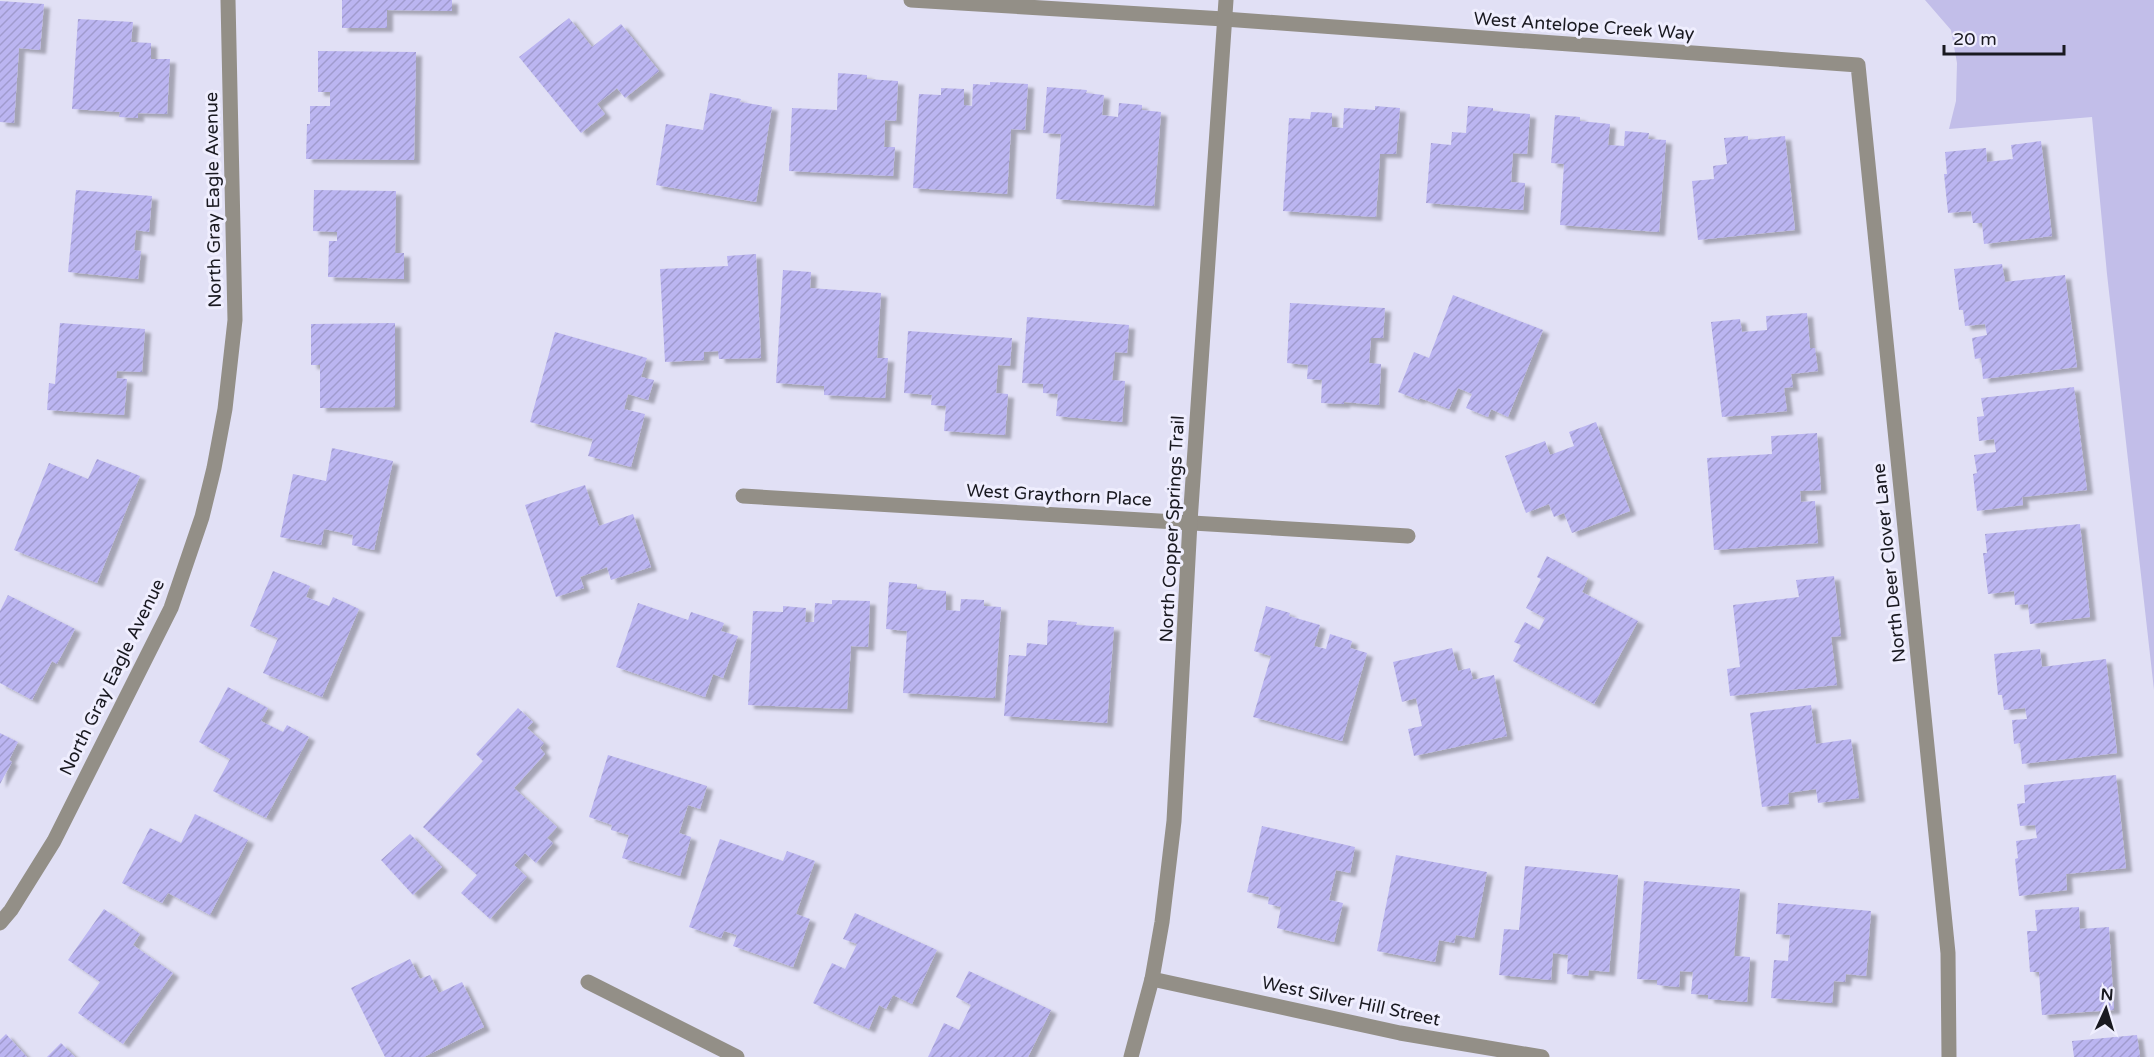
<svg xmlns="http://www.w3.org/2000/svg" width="2154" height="1057" viewBox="0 0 2154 1057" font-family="'Varela Round',sans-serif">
  <defs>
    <pattern id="building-hatch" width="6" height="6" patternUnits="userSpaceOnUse" patternTransform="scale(1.5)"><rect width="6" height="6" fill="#bbb5f1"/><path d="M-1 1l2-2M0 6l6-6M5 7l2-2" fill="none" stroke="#a09bce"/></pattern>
    <filter id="shadow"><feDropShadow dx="6" dy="4" stdDeviation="1.5" flood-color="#0004"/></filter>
  </defs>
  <rect width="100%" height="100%" fill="#e1e0f5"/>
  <path fill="#c2bee9" d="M1925 0H2154V690L2107 274 2092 117 1949 129 1956 101 1957 63 1951 30Z"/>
  <g fill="url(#building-hatch)" filter="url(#shadow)">
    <path d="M342 0H452V11L387 10V28H342Z"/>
    <path d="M0 1 44 4 40 50 19 48 14 123 0 122Z"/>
    <path d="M569 18 592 47 621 24 659 71 625 98 617 88 597 104 605 114 581 133 519 57Z"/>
    <path d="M78 19 133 22 131 42 151 43V59H170L167 114 138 113V118L119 117 120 112 72 109Z"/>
    <path d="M318 51 416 52 414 160 306 159 307 124H310V106H330V92H318Z"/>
    <path d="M838 73 867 75V79L898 81 896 121 885 120 884 147H895L893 176 789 171 792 108 837 110Z"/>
    <path d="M990 82 1028 84 1025 130 1011 129 1007 194 913 188 919 94 941 95V88L964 89V105L972 106 973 84 990 85Z"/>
    <path d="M1047 87 1087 90 1086 93 1104 95 1102 115 1118 117 1119 103 1142 105V110L1161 112 1154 206 1056 199 1061 134 1043 133Z"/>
    <path d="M710 93 741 99 740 102 772 107 756 202 656 185 666 124 703 130Z"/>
    <path d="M1375 106 1400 108 1396 154H1380L1376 217 1283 211 1289 118 1310 119 1311 112 1332 113V127L1343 128 1344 108 1375 110Z"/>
    <path d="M1468 106 1493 108V111L1530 114 1527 154 1513 153 1511 182 1525 183 1523 210 1426 203 1431 143 1451 145 1452 132 1466 133Z"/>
    <path d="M1555 115 1580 117V121L1610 124 1608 145 1624 146 1625 131 1649 133 1648 139 1666 140 1659 232 1560 225 1564 164 1551 163Z"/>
    <path d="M1748 136V140L1785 136 1795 230 1698 240 1692 181 1714 179 1713 166 1727 164 1724 138Z"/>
    <path d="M2041 141 2052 236 1984 244 1982 223H1973L1971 211 1948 213 1944 174H1947L1945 152 1986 148 1987 162 2013 159 2011 145Z"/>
    <path d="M76 190 152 196 149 232 136 230 134 250 141 251 138 279 68 272Z"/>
    <path d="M314 190 396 191 395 253H404V279L328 277 329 241H337V232L313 231Z"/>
    <path d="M756 254 761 358 719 359 718 351 704 352V360L665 362 660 269 728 266 727 256Z"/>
    <path d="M2002 264 2005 282 2065 275 2077 367 1983 379 1981 358 1975 359 1972 338 1987 335 1985 324 1965 326 1963 310H1959L1954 269Z"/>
    <path d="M783 270 811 272 810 288 881 293 877 358H888L885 398 824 395V386L776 383Z"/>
    <path d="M1453 295 1543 330 1508 417 1491 409 1488 417 1466 408 1472 394 1458 388 1449 409 1420 398 1419 400 1398 392 1414 352 1429 358Z"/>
    <path d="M1290 303 1385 308 1383 338H1371L1369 363 1381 364 1379 405 1344 402V404L1321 403 1322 380 1307 379 1308 365 1287 363Z"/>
    <path d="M1807 313 1810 348H1815L1818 371 1791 374 1793 387 1784 388 1787 411 1722 417 1711 322 1740 319 1742 332 1767 330 1766 316Z"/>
    <path d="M1027 317 1129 325 1127 353 1115 352 1112 380 1125 381 1122 422 1056 416 1058 394 1043 393V384L1022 383Z"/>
    <path d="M60 323 145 329 142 372 117 371 116 378 127 379 124 415 47 410 49 383 55 384Z"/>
    <path d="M395 323V407L320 408V365H311V324Z"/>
    <path d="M908 331 1012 338 1010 366 998 365 996 393 1008 394 1005 435 944 431 946 406 931 405 932 395 904 393Z"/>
    <path d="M555 332 647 358 641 377 654 380 648 400 628 394 624 409 645 414 631 467 588 456 593 439 530 422Z"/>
    <path d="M2074 387 2087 490 2022 497 2023 505 1977 511 1973 474 1977 473 1974 455 1996 452 1994 439 1979 441 1977 417 1984 416 1981 398Z"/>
    <path d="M1596 422 1630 511 1572 533 1564 513 1554 517 1549 504 1526 513 1505 456 1545 441 1550 455 1574 446 1569 432Z"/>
    <path d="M1817 433 1821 490 1800 491 1801 502 1815 501 1818 543 1714 550 1707 458 1772 454 1771 436Z"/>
    <path d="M332 448 393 461 374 550 352 545 353 535 324 529 321 545 280 537 293 474 326 481Z"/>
    <path d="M97 459 140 476 97 583 14 550 49 463 88 479Z"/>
    <path d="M585 485 599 526 633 514 651 567 611 580 607 567 580 577 584 588 556 597 525 505Z"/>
    <path d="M2080 524 2090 617 2030 624 2028 604 2015 605 2014 591 1988 594 1983 553H1987L1985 534Z"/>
    <path d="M1547 556 1588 578 1582 592 1638 621 1594 704 1513 661 1521 645 1514 642 1525 622 1539 630 1545 618 1526 608 1541 579 1537 577Z"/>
    <path d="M273 571 310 586 306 597 329 606 333 597 359 609 322 697 263 673 278 638 250 626Z"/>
    <path d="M1834 576 1841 636 1831 637 1837 685 1730 696 1727 669 1740 667 1733 605 1799 597 1796 580Z"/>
    <path d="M889 582 917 584V589L946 591V610L960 611 961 599 984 600V606L1001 607 995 698 903 693 907 631 886 629Z"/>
    <path d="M8 595 75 629 57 664 52 661 32 700 0 683V611Z"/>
    <path d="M832 600 870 601 868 647 851 646 847 709 748 705 753 611 783 612V606L806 608 805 622H814L815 603 832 604Z"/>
    <path d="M638 603 688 620 691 612 724 623 721 631 738 636 723 678 713 674 705 697 616 667Z"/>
    <path d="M1266 606 1290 613 1289 616 1320 625 1314 646 1326 649 1330 634 1352 641 1350 648 1367 653 1342 741 1253 717 1271 656 1254 651Z"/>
    <path d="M1048 620 1077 622 1076 625 1114 627 1107 723 1004 716 1009 655 1026 656 1027 643 1047 645Z"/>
    <path d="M1452 648 1458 671 1470 668 1473 680 1494 675 1507 736 1414 756 1408 729 1422 726 1416 698 1402 702 1393 662Z"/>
    <path d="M2040 649 2042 667 2106 659 2117 753 2022 764 2020 743 2014 744 2012 720 2027 719 2025 708 2004 710 2002 695H1998L1994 654Z"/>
    <path d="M228 687 268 708 261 721 283 732 287 725 309 737 266 818 213 791 230 759 199 742Z"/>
    <path d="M1811 705 1816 744 1851 739 1859 798 1818 803 1816 789 1788 793 1789 804 1762 807 1750 713Z"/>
    <path d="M518 708 533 722 527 728 544 743 540 748 545 754 514 788 557 827 547 838 553 843 536 863 525 853 514 865 527 877 490 919 461 893 477 875 423 827 483 761 476 754Z"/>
    <path d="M0 733 18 742 9 760 12 762 0 784Z"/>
    <path d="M608 755 707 786 700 809 688 805 679 833 691 837 680 876 622 858 629 835 611 830 612 825 589 817Z"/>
    <path d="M2116 775 2126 868 2066 874 2067 890 2019 896 2015 859 2018 858 2016 841 2037 838 2035 825 2020 826 2017 804 2025 803 2024 785Z"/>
    <path d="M195 814 248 840 210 915 168 893 162 903 122 883 150 828 181 843Z"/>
    <path d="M1262 826 1355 847 1350 873 1336 870 1329 900 1343 903 1334 942 1277 928 1281 907 1268 904 1269 897 1247 892Z"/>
    <path d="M410 834 442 867 413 895 381 860Z"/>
    <path d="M720 839 783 861 787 851 815 861 796 914 810 919 793 967 733 946 737 935 724 931 721 938 689 927Z"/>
    <path d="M1396 855 1487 872 1474 938 1456 935 1454 943 1439 940 1435 962 1377 951Z"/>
    <path d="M1525 866 1618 875 1609 972 1589 970 1588 976 1567 974 1568 955 1553 953 1551 980 1499 975 1504 929 1519 930Z"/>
    <path d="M1644 881 1740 889 1734 956 1750 957 1747 1002 1708 999V995L1691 994 1693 972 1680 971 1679 987 1657 985V980L1637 979Z"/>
    <path d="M1778 903 1871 911 1866 976 1846 974 1845 982 1834 981 1832 1003 1771 998 1774 960 1788 961 1790 935 1776 934Z"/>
    <path d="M2079 907 2080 929 2109 927 2114 1010 2042 1015 2039 972H2030L2027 931H2037L2035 910Z"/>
    <path d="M104 909 140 934 133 945 173 973 123 1044 78 1013 100 982 68 960Z"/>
    <path d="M855 913 937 950 912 1004 893 995 886 1009 879 1005 869 1029 813 1003 832 963 845 969 857 944 843 939Z"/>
    <path d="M410 959 420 979 430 975 439 993 462 982 484 1027 424 1057H385L351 988Z"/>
    <path d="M969 971 1051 1010 1028 1057H928L944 1023 959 1030 971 1005 956 997Z"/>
    <path d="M6 1034 27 1057H0V1040Z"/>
    <path d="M2137 1035 2140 1057H2074L2072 1041Z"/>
    <path d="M61 1043 75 1057H47Z"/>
  </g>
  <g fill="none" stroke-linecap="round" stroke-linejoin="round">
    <g stroke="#938f87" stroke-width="15">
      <path d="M911 0 1224 19 1858 65 1948 953 1949 1057"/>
      <path d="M743 496 1408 536"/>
      <path d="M0 923 11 910 54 841 171 608 202 517 214 468 225 409 235 320 228 0"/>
      <path d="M1152 979 1400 1033 1542 1057"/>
      <path d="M588 982 737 1057"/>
      <path d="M1131 1057 1152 979 1162 922 1174 821 1190 522 1226 0"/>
    </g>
  </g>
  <g text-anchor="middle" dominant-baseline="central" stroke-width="6" stroke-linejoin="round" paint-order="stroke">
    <g font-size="18" fill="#191920" stroke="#efeefe">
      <text transform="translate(1584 26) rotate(4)">West Antelope Creek Way</text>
      <text transform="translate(213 200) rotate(-91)">North Gray Eagle Avenue</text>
      <text transform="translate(1059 495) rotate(3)">West Graythorn Place</text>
      <text transform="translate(1172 529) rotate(-87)">North Copper Springs Trail</text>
      <text transform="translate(1889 563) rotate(-96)">North Deer Clover Lane</text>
      <text transform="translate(112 677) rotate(-64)">North Gray Eagle Avenue</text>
      <text transform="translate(1351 1001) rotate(12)">West Silver Hill Street</text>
    </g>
  </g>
  <g transform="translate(2106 1009) rotate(4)" stroke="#efeefe" stroke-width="4.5" paint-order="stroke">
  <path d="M0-4.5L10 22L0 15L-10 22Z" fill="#191920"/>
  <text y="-9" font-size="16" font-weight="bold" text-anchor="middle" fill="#191920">N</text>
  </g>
  <path d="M1944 45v9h120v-9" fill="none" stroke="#191920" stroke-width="3"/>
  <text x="1953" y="45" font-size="18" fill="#191920" stroke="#efeefe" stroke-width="4.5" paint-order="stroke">20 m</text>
</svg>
